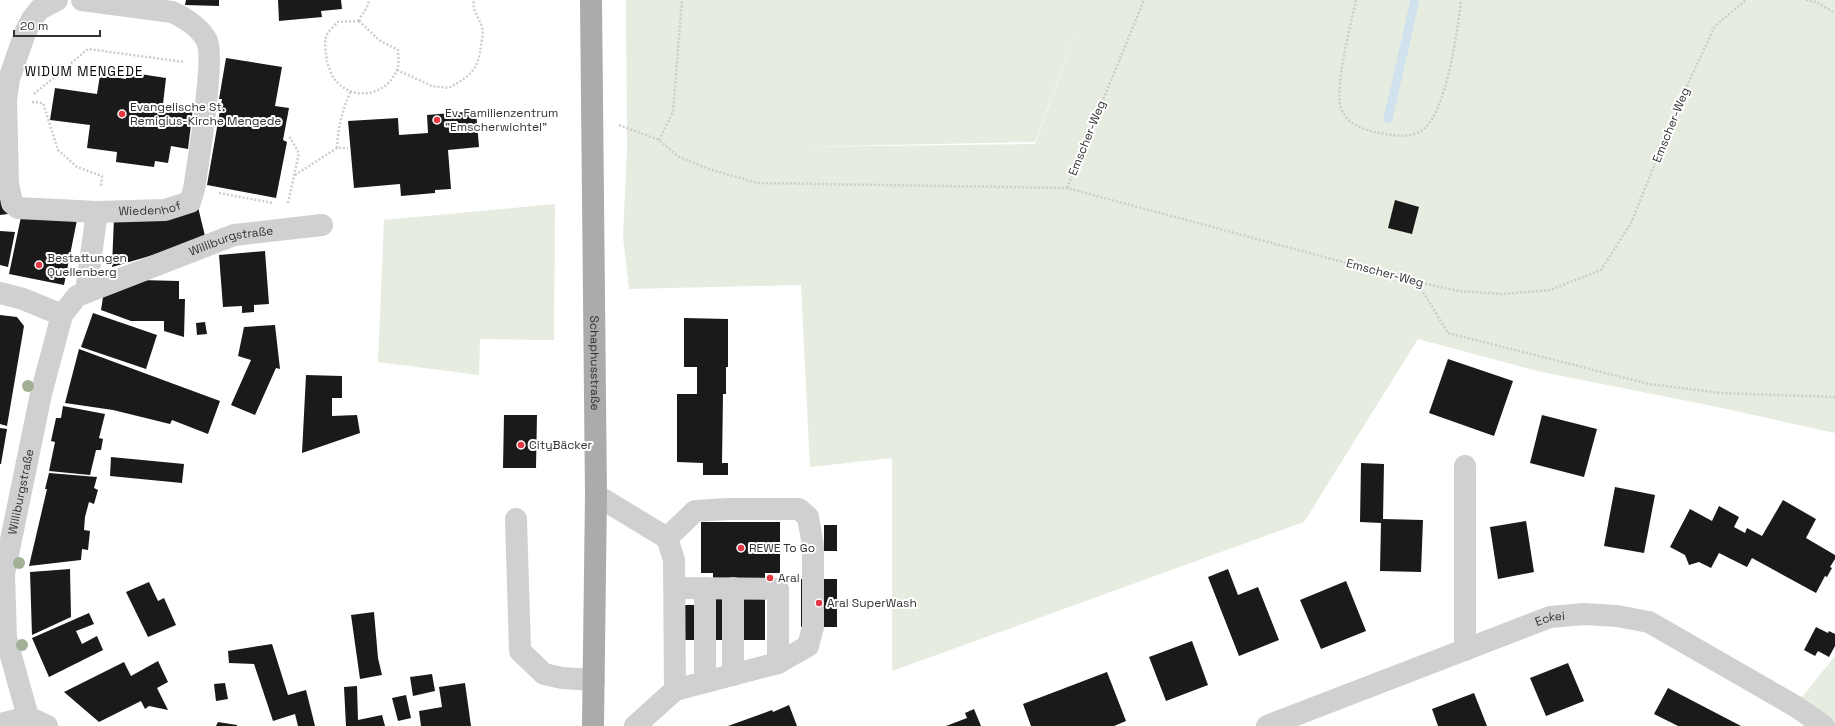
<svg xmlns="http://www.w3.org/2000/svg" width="1835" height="726" viewBox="0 0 1835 726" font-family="'Space Grotesk',sans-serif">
  <rect width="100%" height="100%" fill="#fff"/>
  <g fill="#e6ecdf" fill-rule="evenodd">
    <path d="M626 0H1835V433L1708 405 1537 371 1418 339 1304 522 892 671V458L810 467 801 285 629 289 623 237 627 150ZM1082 14 1035 144 795 147 1035 142Z"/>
    <path d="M555 204 554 340 480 339 479 375 378 362 384 220Z"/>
    <path d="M1835 656V726H1830L1795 706Z"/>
  </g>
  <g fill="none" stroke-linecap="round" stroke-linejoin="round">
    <path stroke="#cfe2ee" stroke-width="9" d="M1388 119 1415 0"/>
  </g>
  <g fill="#1a1a1a">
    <path d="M186 0H219V6L185 5Z"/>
    <path d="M278 0H341L342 9 321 11 322 17 279 21Z"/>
    <path d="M226 58 282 67 275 106 289 108 283 140 287 142 276 198 207 185 222 99H219Z"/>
    <path d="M127 72 166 78 163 104 193 108 188 149 171 146 168 163 155 161 154 167 116 162 117 152 87 148 90 125 50 120 55 88 97 94 100 75 126 79Z"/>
    <path d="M476 111 479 147 448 150 451 189 435 190V193L401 196 400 184 354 188 348 121 398 118 399 135 428 133 427 115Z"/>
    <path d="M0 200H8V214L0 215Z"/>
    <path d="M1395 200 1419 207 1412 234 1388 228Z"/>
    <path d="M198 207 205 236 160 253 112 267 114 217Z"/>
    <path d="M22 212 78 215 64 285 9 274Z"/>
    <path d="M0 231 15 232 8 267 0 265Z"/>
    <path d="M265 251 269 304 254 305V312L242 313V306L223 307 219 255Z"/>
    <path d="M139 280 179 281V299H185L184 337 164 331V321H131L101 310 103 297Z"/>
    <path d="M93 313 157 335 146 369 81 347Z"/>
    <path d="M0 315 17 317 24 326 7 426 0 424Z"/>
    <path d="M684 318 728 319V367H726V394H723L722 463H728V475H703V463L677 462V394H697V367H684Z"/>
    <path d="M205 322 207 334 197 335 196 323Z"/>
    <path d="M275 325 280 369 276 368 255 415 231 405 251 360 238 356 244 327Z"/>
    <path d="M79 349 220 401 208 434 172 420 170 424 113 410 65 403Z"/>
    <path d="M1448 359 1513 381 1494 436 1429 413Z"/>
    <path d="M306 375 342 376V398H332V416L357 415 360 433 302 453Z"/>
    <path d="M63 406 105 414 99 438 103 439 101 450H96L90 475 49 471 55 442 51 441 56 418H61Z"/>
    <path d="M504 415H537L536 468H503Z"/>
    <path d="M1542 415 1597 429 1584 477 1530 463Z"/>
    <path d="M0 428 7 429 1 464H0Z"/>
    <path d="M111 457 184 464 182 483 110 476Z"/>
    <path d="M1361 463 1384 464 1383 519 1423 520 1421 572 1380 571 1381 523 1360 522Z"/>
    <path d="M49 473 97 477 94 488 98 490 94 504 89 502 85 517 84 530 90 531 88 550 82 549 81 560 29 566 47 489H45Z"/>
    <path d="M1615 487 1655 495 1644 553 1604 546Z"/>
    <path d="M1783 500 1816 519 1806 538 1835 555V559L1830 567 1832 568 1827 577 1825 576 1816 593 1752 558 1747 567 1719 553 1711 568 1699 562 1689 565 1685 555 1670 547 1690 509 1712 521 1719 506 1739 517 1734 527 1745 533 1747 528 1762 536Z"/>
    <path d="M1526 521 1534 572 1498 579 1490 527Z"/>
    <path d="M701 522H780V573H765V640H671V605H713V573H701Z"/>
    <rect x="824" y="525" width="13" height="26"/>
    <path d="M70 569 71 617 32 635 30 572Z"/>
    <path d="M1228 569 1238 595 1258 587 1279 640 1239 656 1208 577Z"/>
    <rect x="801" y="579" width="36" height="48"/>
    <path d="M1346 581 1366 631 1321 649 1300 600Z"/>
    <path d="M149 582 158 601 164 598 176 625 148 637 126 592Z"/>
    <path d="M374 612 378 658 382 675 360 679 351 615Z"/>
    <path d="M89 613 94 624 76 631 82 644 97 636 103 650 49 677 32 638Z"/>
    <path d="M1816 627 1828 633 1829 631 1835 634V646L1829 657 1818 651 1815 656 1804 650Z"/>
    <path d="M1192 641 1208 685 1166 701 1149 657Z"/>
    <path d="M272 644 288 695 306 690 315 726H298L295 714 273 721 254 664 229 663 228 651Z"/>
    <path d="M158 661 168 682 157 688 168 710 149 706 145 709 141 701 99 722 64 692 124 662 131 676Z"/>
    <path d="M1568 663 1584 701 1546 716 1530 678Z"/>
    <path d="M1107 672 1126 721 1114 726H1031L1023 704Z"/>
    <path d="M432 674 435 691 413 696 410 677Z"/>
    <path d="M225 683 228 699 216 701 214 684Z"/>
    <path d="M465 683 471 726H421L419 711 442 707 439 687Z"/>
    <path d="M357 686 358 720 382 715 385 726H346L344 687Z"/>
    <path d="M1668 688 1741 726H1678L1654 714Z"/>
    <path d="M1474 693 1487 726H1438L1432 709Z"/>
    <path d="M406 695 411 718 398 721 392 698Z"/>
    <path d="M789 705 797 726H728L772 710 773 712Z"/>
    <path d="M974 709 981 726H946L967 718 965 713Z"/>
    <path d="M218 722 237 725V726H216Z"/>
  </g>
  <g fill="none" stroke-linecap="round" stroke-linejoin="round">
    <g stroke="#cdcdcd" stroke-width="2.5" stroke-dasharray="2 2" stroke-linecap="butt">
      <path d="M1356 0C1351 24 1334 87 1341 108 1347 124 1363 130 1379 133 1393 135 1408 139 1421 131 1446 117 1458 28 1461 0"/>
      <path d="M1806 0 1816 2 1835 13"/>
      <path d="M359 21 379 40 398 50C398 55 399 61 398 66 391 94 355 103 336 81 331 76 329 67 327 61 326 54 324 43 326 37 327 32 334 26 338 22Z"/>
      <path d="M359 21C361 14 368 9 369 0"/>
      <path d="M397 70 432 86 449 88C471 75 478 71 481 45 482 40 484 32 482 27 479 17 472 11 474 0"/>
      <path d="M34 94 88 49 184 62"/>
      <path d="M32 102 43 103 58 150 77 167 102 176 101 186"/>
      <path d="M619 125 659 140 679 157 709 169 758 183 1067 188 1417 282 1459 291 1502 294 1550 290 1601 270 1631 223 1684 92 1715 26 1746 0"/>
      <path d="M659 140 673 112 682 0"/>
      <path d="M337 148C338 127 342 110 351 91"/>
      <path d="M295 175 337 148H348"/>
      <path d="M1067 188 1144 0"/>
      <path d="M219 193 273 203"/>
      <path d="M288 203 299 153 289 136"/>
      <path d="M1417 282 1448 333 1649 384 1721 393 1835 397"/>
    </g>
    <g stroke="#d0d0d0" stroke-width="22">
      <path id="s1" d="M57 0 40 9 32 19 25 33 9 79 6 100 8 183 12 203 18 208 97 212 165 210 190 202 194 189C198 163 215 59 207 41 200 27 185 18 172 12L82 0"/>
      <path d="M86 292 97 212"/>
      <path d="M0 293 23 299 62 315"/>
      <path d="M596 495 667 538 674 560 675 690"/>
      <path d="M516 519 520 651 544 674 562 678 594 680"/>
      <path d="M675 588 778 589V663"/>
      <path d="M705 588V682"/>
      <path d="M1465 650V466"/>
      <path d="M733 675V588"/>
      <path id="s2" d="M28 717 6 638 4 574 41 394 62 315 77 296 234 235 322 225"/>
      <path d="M0 724 28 717 47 726"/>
      <path d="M635 726 675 690 778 663 808 646 813 627V546L808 517 799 509H728L695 511 667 538"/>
      <path id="s3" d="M1267 726 1550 617 1584 614 1617 616 1649 622 1795 706 1824 726"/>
    </g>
    <path stroke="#ababab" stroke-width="22" id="s4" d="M591 0 596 495 593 726"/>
  </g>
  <g fill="#a2b095">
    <circle cx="28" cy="386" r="6"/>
    <circle cx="19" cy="563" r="6"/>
    <circle cx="22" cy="645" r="6"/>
  </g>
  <g fill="#e63946" stroke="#fff" stroke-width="1.5">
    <circle cx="122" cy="114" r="4"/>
    <circle cx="437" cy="120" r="4"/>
    <circle cx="39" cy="265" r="4"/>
    <circle cx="521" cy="445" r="4"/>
    <circle cx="741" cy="548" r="4"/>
    <circle cx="770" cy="578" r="4"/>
    <circle cx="819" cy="603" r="4"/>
  </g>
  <g text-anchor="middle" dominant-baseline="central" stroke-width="4" stroke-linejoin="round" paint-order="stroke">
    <g font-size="12" fill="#333" stroke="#fff" text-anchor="start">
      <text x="130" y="107">Evangelische St.<tspan x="130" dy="14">Remigius-Kirche Mengede</tspan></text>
      <text x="445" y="113">Ev. Familienzentrum<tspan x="445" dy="14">"Emscherwichtel"</tspan></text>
      <text x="47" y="258">Bestattungen<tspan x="47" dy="14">Quellenberg</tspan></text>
      <text x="529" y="445">CityBäcker</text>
      <text x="749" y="548">REWE To Go</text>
      <text x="778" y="578">Aral</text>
      <text x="827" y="603">Aral SuperWash</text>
    </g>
    <g font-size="12" fill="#333" stroke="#fff">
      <text transform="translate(1671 125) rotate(-68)">Emscher-Weg</text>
      <text transform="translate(1087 138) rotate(-68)">Emscher-Weg</text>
      <text stroke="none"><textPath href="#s1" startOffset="361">Wiedenhof</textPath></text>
      <text stroke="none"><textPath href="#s2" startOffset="600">Williburgstraße</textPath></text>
      <text transform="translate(1385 273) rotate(15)">Emscher-Weg</text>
      <text stroke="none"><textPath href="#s4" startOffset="363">Schaphusstraße</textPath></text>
      <text stroke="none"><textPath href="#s2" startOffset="230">Williburgstraße</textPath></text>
      <text stroke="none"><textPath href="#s3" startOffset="303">Eckei</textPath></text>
    </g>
    <g font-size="13" letter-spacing="1" fill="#000" stroke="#fff">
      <text x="84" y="71">WIDUM MENGEDE</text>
    </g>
  </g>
  <path d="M14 30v6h86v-6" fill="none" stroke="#333333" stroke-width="2"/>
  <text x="20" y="30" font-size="12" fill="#333333" stroke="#ffffff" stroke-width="3" paint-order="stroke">20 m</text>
</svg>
